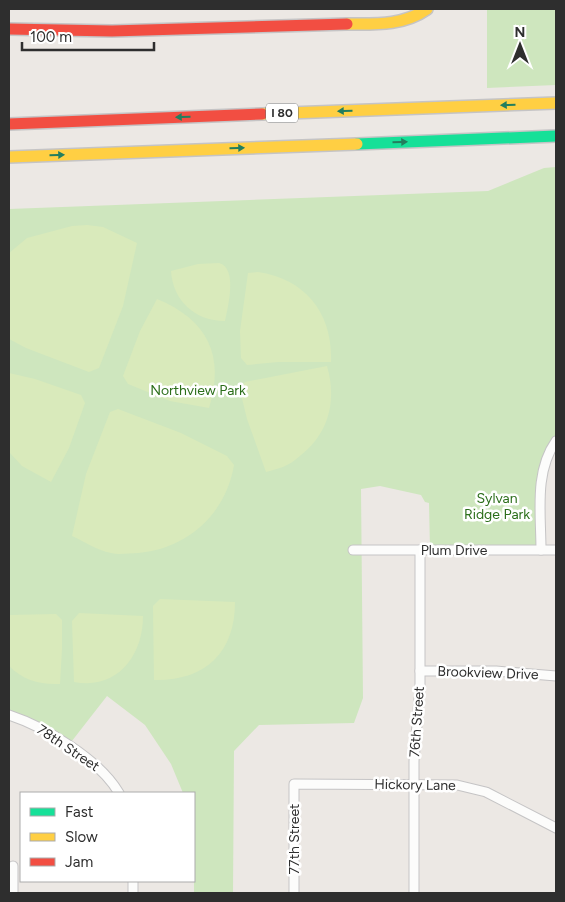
<svg xmlns="http://www.w3.org/2000/svg" width="565" height="902" viewBox="0 0 565 902" font-family="Figtree,sans-serif">
  <rect width="100%" height="100%" fill="#ece8e4"/>
  <g fill="#cee6be">
    <path d="M487 9H556V85L487 88Z"/>
    <path d="M556 167V441L543 469 541 550 430 549 429 503 425 502 421 495 380 486 361 489 363 698 354 723 259 725 234 751 233 893H194V793H183L171 764 145 725 107 696 68 746 9 715V209L488 191 544 168Z"/>
  </g>
  <g fill="#d9eabb">
    <path d="M87 225 103 227 137 243 123 306 99 368 89 372 26 348 9 339V253L27 238 72 226Z"/>
    <path d="M219 263C238 268 228 307 225 321 195 321 173 301 171 271L198 264Z"/>
    <path d="M258 272C306 279 333 314 331 362H278L247 365 241 358 240 331 248 273Z"/>
    <path d="M157 299C208 320 225 356 209 408L170 401 128 384 123 376 140 331Z"/>
    <path d="M327 366C337 400 329 433 301 455 297 458 293 462 289 464 282 468 273 470 266 472L247 419 240 390 245 382Z"/>
    <path d="M9 373 35 379 81 395 85 403 69 448 51 482 22 466 9 452Z"/>
    <path d="M118 409 181 433 227 456 234 465C226 514 187 549 138 553 129 553 119 555 111 553 97 550 85 542 72 536L86 474 110 412Z"/>
    <path d="M160 599 235 602C235 653 205 681 154 680L153 606Z"/>
    <path d="M79 613 143 616C143 656 117 690 74 682L72 621Z"/>
    <path d="M56 614 62 620V649L60 684C40 685 23 680 9 666V615Z"/>
  </g>
  <g fill="none" stroke-linecap="round" stroke-linejoin="round">
    <defs>
      <g id="street">
        <path d="M353 550H556"/>
        <path d="M541 550C541 514 534 472 556 441"/>
        <path d="M420 671H496L556 676"/>
        <path d="M9 715C45 727 99 759 119 793"/>
        <path d="M133 881V893"/>
        <path d="M13 893V866"/>
        <path d="M294 893V784L457 785 486 792 556 828"/>
        <path d="M414 893V761L420 687V550"/>
      </g>
      <path id="fast" d="M357 144 556 136"/>
      <g id="slow">
        <path d="M347 24C374 24 403 26 427 9"/>
        <path d="M262 114 556 103"/>
        <path d="M9 157 357 144"/>
      </g>
      <g id="jam">
        <path d="M9 29 112 31 347 24"/>
        <path d="M9 124 262 114"/>
      </g>
    </defs>
    <use href="#street" stroke="#c5c4c5" stroke-width="11"/>
    <use href="#fast" stroke="#c5c4c5" stroke-width="14"/>
    <use href="#slow" stroke="#c5c4c5" stroke-width="14"/>
    <use href="#jam" stroke="#c5c4c5" stroke-width="14"/>
    <use href="#street" stroke="#fcfcfb" stroke-width="9"/>
    <use href="#fast" stroke="#16e098" stroke-width="11"/>
    <use href="#slow" stroke="#ffcf43" stroke-width="11"/>
    <use href="#jam" stroke="#f24e42" stroke-width="11"/>
  </g>
  <defs><path id="oneway-solid" d="M-6-.8H1V-3.2L6.5 0L1 3.2V.8H-6Z" transform="scale(1.25)"/></defs>
  <g fill="#237e5e">
    <use href="#oneway-solid" transform="translate(508 105) rotate(178)"/>
    <use href="#oneway-solid" transform="translate(345 111) rotate(178)"/>
    <use href="#oneway-solid" transform="translate(183 117) rotate(178)"/>
    <use href="#oneway-solid" transform="translate(400 142) rotate(-2)"/>
    <use href="#oneway-solid" transform="translate(237 148) rotate(-2)"/>
    <use href="#oneway-solid" transform="translate(57 155) rotate(-2)"/>
  </g>
  <g text-anchor="middle" dominant-baseline="central" stroke-width="5" stroke-linejoin="round" paint-order="stroke">
    <rect fill="#fff" stroke="#6d6d6d" stroke-width="1" x="266" y="103.5" width="32" height="19" rx="4"/>
    <g font-size="12" font-weight="bold" fill="#2e2e2e">
      <text x="282" y="113">I 80</text>
    </g>
    <g font-size="14" fill="#2c6e1b" stroke="#fff">
      <text x="198" y="390">Northview Park</text>
      <text x="497" y="498">Sylvan<tspan x="497" dy="16">Ridge Park</tspan></text>
    </g>
    <g font-size="14" fill="#2e2e2e" stroke="#fff">
      <text x="454" y="550">Plum Drive</text>
      <text transform="translate(488 673) rotate(2)">Brookview Drive</text>
      <text transform="translate(417 722) rotate(-86)">76th Street</text>
      <text transform="translate(68 748) rotate(34)">78th Street</text>
      <text transform="translate(415 785) rotate(1)">Hickory Lane</text>
      <text transform="translate(294 839) rotate(-90)">77th Street</text>
    </g>
  </g>
  <rect width="565" height="902" fill="none" stroke="#2e2e2e" stroke-width="20"/>
  <rect x="20" y="792" width="175" height="90" fill="#ffffff" stroke="#ababab"/>
  <rect x="30" y="808" width="25" height="8" fill="#16e098" stroke="#ababab"/>
  <text x="65" y="817" font-size="15" fill="#2e2e2e">Fast</text>
  <rect x="30" y="833" width="25" height="8" fill="#ffcf43" stroke="#ababab"/>
  <text x="65" y="842" font-size="15" fill="#2e2e2e">Slow</text>
  <rect x="30" y="858" width="25" height="8" fill="#f24e42" stroke="#ababab"/>
  <text x="65" y="867" font-size="15" fill="#2e2e2e">Jam</text>
  <g transform="translate(520 45)" stroke="#ffffff" stroke-width="4" paint-order="stroke">
  <path d="M0-4L9 19L0 12L-9 19Z" fill="#2e2e2e"/>
  <text y="-8" font-size="14" font-weight="bold" text-anchor="middle" fill="#2e2e2e">N</text>
  </g>
  <path d="M22 42v8h132v-8" fill="none" stroke="#2e2e2e" stroke-width="2.5"/>
  <text x="30" y="42" font-size="15" fill="#2e2e2e" stroke="#ffffff" stroke-width="4" paint-order="stroke">100 m</text>
</svg>
